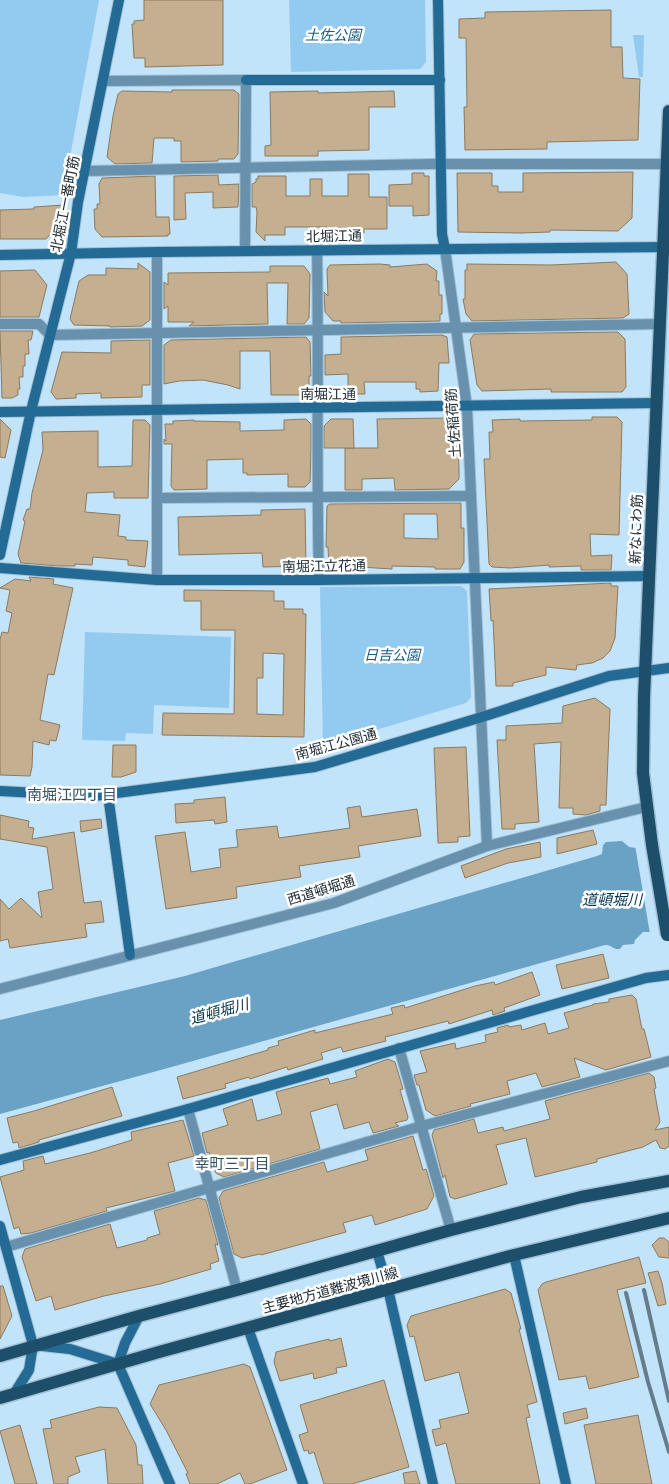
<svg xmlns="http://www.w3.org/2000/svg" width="669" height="1484" viewBox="0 0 669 1484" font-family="'Source Serif 4','Noto Sans JP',serif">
  <rect width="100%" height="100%" fill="#c2e4fb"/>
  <g fill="#93caef">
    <path d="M0 0H99L63 195 24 197 0 193Z"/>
    <path d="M289 0H425L426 62 420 69 291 72Z"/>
    <path d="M633 35H644L643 77H639Z"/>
    <path d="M461 586 467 591 471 697 466 703 323 746 320 587Z"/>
    <path d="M85 632 231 637 229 708 154 705 153 734 126 733 125 741 82 740Z"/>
  </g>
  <path fill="#6aa2c6" d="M622 841 629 847 636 848 669 932H643L635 940 634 944 623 945 620 949C613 950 611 944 605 945L168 1068 0 1114V1020L185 976 597 856 602 854 603 845 606 842Z"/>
  <path fill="#c2e4fb" d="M635 845 669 847V934H650Z"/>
  <g fill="#c4af91" stroke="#8d795d" fill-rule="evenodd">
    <path d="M144 0H223V65L145 67V58H134L132 24H134V21L144 20Z"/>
    <path d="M611 10V47H622L623 78 640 79 638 140 547 142V149L465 150 464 107H467L466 38H459V19L485 18V12Z"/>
    <path d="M172 90H234L239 94 238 154 234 159H218V161L181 162V141H174V138H154L152 163 115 164 107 157 113 116 118 94 122 91 172 92Z"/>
    <path d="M318 91V93L394 91 395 107H369V150L318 151V156H265V146L271 145 270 92Z"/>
    <path d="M633 172 632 218 618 231 550 230V232L521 233 458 232 457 173H492V186H498V192H523V173Z"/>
    <path d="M412 173H424V176H429V215L413 216V206H389V185L412 184Z"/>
    <path d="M348 174H369V197H387V229H364V233H327V227H285V235H265V241L256 232 257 212 256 207H252V184L256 182V179H258V176H286V196H310V179H322V196H348Z"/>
    <path d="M218 175 219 185 239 184 238 207 213 208V192L185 193 186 219 174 220V176Z"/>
    <path d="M155 176 156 217H169L170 234H168V236L102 237 95 229 94 209H97V204H100L99 184 102 178Z"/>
    <path d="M64 205 59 225 46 239H0V210L34 209V207Z"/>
    <path d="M616 262 627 274 629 314 623 318 472 321 466 314 463 299H465V270H467V264L551 265Z"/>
    <path d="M138 263 150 272V320L142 326 110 327V326L74 325 70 319 79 281 88 275H106V268L138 269Z"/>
    <path d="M380 264 390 265V267L427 264 437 271 436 281H439V295H442V314H440V321L341 323V321H333L325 312 324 292 328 296 327 269 330 265Z"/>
    <path d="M270 266H304L310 274 309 318 304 324H287L288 283H267L268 324 189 326 194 322H168V306L164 309V282L168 285V273L270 272Z"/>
    <path d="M35 270 47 285 39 317H0V271Z"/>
    <path d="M0 331H33L31 340H28L29 354H25V366H23V377H19L20 389H18V395L12 398H2Z"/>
    <path d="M618 332 625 339 626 387 622 392H551V389L482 391 477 385 470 340 474 334Z"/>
    <path d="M442 335 447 337 449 363H439L438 391 420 392V389H416V382H364L365 394H348V374L325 375V355L341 354V337Z"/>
    <path d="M306 337 310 342 311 376H309V389L305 395H271L270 351H240V389L228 385 203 380 179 381 164 384V345L171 340Z"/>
    <path d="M150 340V385H142V397L101 398V393L76 394V398L56 399 51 392 62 352 111 353V341Z"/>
    <path d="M592 417H617L622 422 619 535 590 534 591 556 612 555 611 570H581V566L549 567V565L510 568 492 567 489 564 484 459H490L489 432H493L492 420 520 419V421L592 420Z"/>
    <path d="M450 418 457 423 459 468V479L449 489 395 490 394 478 362 479V490H345V448H378L377 419Z"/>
    <path d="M0 419 11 430 5 458 0 457Z"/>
    <path d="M306 419 311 424V449L310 482 305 487H288V474L247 475V473H243V459L207 460V489L174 490 171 486 172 444H164V439L166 441 165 424H173V421L194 420V421L240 422V431L284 430V420Z"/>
    <path d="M331 419H353L354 448H324V426Z"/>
    <path d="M133 420H145L150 425 148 498H114V492L87 493 85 512 120 515 118 536 126 537V540L148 541 145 567 128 565V560L93 557 92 565 75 564V566H58L21 563 18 554 25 521 23 520 27 509H30L32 493 43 450 42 432 98 431V467L132 466Z"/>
    <path d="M461 503V528H464V562L460 569H435V567L392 566V569L360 567 329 568 328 547H326L327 506 330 504ZM404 514H437L438 539 404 538Z"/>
    <path d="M305 509 306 566 263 567 262 553 179 555 178 517 261 515V510Z"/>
    <path d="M29 577 54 579 53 584 73 588 54 675 48 674 40 720 60 725 56 741 50 740 49 745 33 741 32 767 30 776 0 775V639L2 632 8 633 12 613 6 611 10 590 0 588 15 579 31 581Z"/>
    <path d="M611 583V586H618L615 638 610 651 603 658 592 663 577 665 576 670 546 667V675L513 683V686H496L493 620 491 621 489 589Z"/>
    <path d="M184 590 274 591V601H284V609H303V614H306L304 737 162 735 163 713 234 714 235 630H201V601H184ZM263 653 284 654 283 715 257 714V678H263Z"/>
    <path d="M595 698 610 709 606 805H600V811L586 815 573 814V808H559L561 742 534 744 539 822 515 824V829H502L497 740H506V726L562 723 563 706Z"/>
    <path d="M113 745H136V772L121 777H112Z"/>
    <path d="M466 747 470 836 458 837V842L438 843 434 748Z"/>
    <path d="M225 797 227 822 215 824 214 820 176 823 175 804 194 803V800Z"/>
    <path d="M360 806 362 817 417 809 421 836 358 846 360 857 299 866 301 877 236 887 237 898 166 909 155 836 185 832 191 872 221 867 219 849 238 847 236 830 277 826 279 838 350 828 347 808Z"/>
    <path d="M0 815 29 821 28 827 34 828 32 839 74 832 84 903 101 901 104 922 85 924 87 937 10 948 8 939 0 941V899L9 909 21 898 42 918 38 892 53 889 47 847 0 839Z"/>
    <path d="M101 819 102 828 81 832 80 821Z"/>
    <path d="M593 830 597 844 557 854V838Z"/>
    <path d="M540 842 541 857 508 863 465 878 461 866 506 849Z"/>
    <path d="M603 954 609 978 562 989 556 965Z"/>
    <path d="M532 972 540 995 504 1008 505 1011 493 1015 492 1010 449 1024 448 1021 385 1037 386 1041 343 1052 341 1047 321 1053 323 1059 288 1070 287 1067 250 1079 249 1077 225 1084 226 1088 183 1099 177 1077 268 1050V1048L279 1045 278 1041 315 1030V1033L393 1014 391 1008 404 1005 405 1008 475 986 494 982 495 985Z"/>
    <path d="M632 995 636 999 642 1029H644L651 1057 606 1070 574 1058 580 1077 542 1087 536 1073 507 1081 510 1094 470 1104 471 1106 435 1116 426 1110 419 1085H417L414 1075 427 1072 420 1051 455 1043 456 1049 486 1042 485 1035 498 1032 497 1028 508 1025 509 1027 521 1025 522 1030 545 1023 548 1034 569 1028 564 1013 593 1005V1004L609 1002V999Z"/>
    <path d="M388 1059 395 1062 403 1089 400 1090 408 1117 407 1120 395 1123 399 1126 373 1133 369 1122 344 1129 337 1104 310 1112 320 1149 224 1177 216 1173 209 1152 207 1153 202 1133 228 1125 223 1109 252 1099 257 1121 282 1114 276 1092 328 1078 330 1084 357 1077 355 1071Z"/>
    <path d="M649 1073 654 1077 656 1088 654 1089 660 1122 655 1130 669 1127V1146L665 1149 660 1148 656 1140 643 1147 597 1159V1162L535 1177 526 1138 496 1145 507 1184 455 1199 450 1197 445 1175 443 1178 432 1135 434 1130 474 1119 478 1133 503 1127 504 1131 550 1119 545 1101Z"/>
    <path d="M112 1087 122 1116 39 1140V1142L19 1148 18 1142 13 1143 7 1118 34 1111Z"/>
    <path d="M183 1120 194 1156 168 1163 175 1191 106 1208 107 1211 31 1233 21 1234 19 1227 14 1229 0 1177 24 1170 23 1161 43 1156 45 1164 90 1153 132 1140 131 1132Z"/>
    <path d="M413 1136 423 1170 426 1169 434 1196 427 1209 375 1225 372 1215 343 1223 346 1232 261 1255 260 1254 242 1258 234 1254 219 1198 223 1191 324 1162 327 1172 368 1160 365 1150Z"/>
    <path d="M199 1198 206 1200 218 1245 215 1244 219 1261 210 1264 211 1269 160 1284 104 1296 55 1310 51 1296 36 1301 22 1257 25 1249 110 1224 117 1248 147 1240V1238L160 1234 154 1211Z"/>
    <path d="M659 1238H664L669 1242V1258L659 1257 652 1245Z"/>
    <path d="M639 1257 646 1283 617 1290 639 1377 589 1389 586 1376 559 1380 538 1290 542 1284 546 1282Z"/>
    <path d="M658 1271 662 1283 666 1304 658 1306 648 1273Z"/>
    <path d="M0 1286H3L12 1316 0 1339Z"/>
    <path d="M505 1289 511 1293 521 1329H519L537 1402 527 1405 530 1417 526 1418 540 1484H456L446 1443 436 1446 432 1430 441 1428 439 1420 469 1413 459 1372 425 1381 414 1336 410 1337 407 1325 411 1316Z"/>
    <path d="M341 1338 347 1366 336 1368 337 1373 314 1379 313 1373 280 1381 274 1362 276 1352 329 1339 330 1341Z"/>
    <path d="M244 1364 250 1367 287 1470 250 1484H245L240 1473 217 1484H190L186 1474 188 1473 166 1430 150 1404 159 1385Z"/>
    <path d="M384 1380 409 1467 352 1484H324L314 1452 309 1454 308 1450 304 1451 299 1435 308 1432 300 1405Z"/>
    <path d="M99 1407 117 1408 136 1445 138 1465H142L143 1484H108L105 1449 75 1457 80 1472 68 1477V1484H54L43 1429 52 1428 50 1420Z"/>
    <path d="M586 1408 588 1418 565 1424 563 1413Z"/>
    <path d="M638 1415 652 1484H596L584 1425Z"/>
    <path d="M20 1425 37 1484H15L0 1431Z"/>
    <path d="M416 1471 420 1484H405L403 1473Z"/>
  </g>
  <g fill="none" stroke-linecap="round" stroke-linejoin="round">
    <defs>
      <g id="street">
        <path d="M104 81 246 80 245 251"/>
        <path d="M85 171 431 164H666"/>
        <path d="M445 249 467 407 487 846"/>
        <path d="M317 250C319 360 316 470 319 580"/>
        <path d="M0 324H39L50 335 660 324"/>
        <path d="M157 498 471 496"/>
        <path d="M157 580V252"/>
        <path d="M0 989 334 903 487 846 646 807"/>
        <path d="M399 1048 451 1230"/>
        <path d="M188 1109 237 1290"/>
        <path d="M6 1247 422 1126 669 1061"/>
      </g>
      <g id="secondary">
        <path d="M438 0 442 234 445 249"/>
        <path d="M246 80H440"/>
        <path d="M0 255 157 252 669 247"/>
        <path d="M0 412 656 403"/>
        <path d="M0 555 31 411 71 253 78 202 119 0"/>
        <path d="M0 568 157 580H319L650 576"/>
        <path d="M0 791 94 796 315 767 482 717 609 676 669 668"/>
        <path d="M108 795 130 955"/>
        <path d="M0 1160 188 1109 646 978 669 975"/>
        <path d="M0 1226 33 1345 29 1370 14 1394"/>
        <path d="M377 1251 388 1289 433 1484"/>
        <path d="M514 1255 566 1484"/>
        <path d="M139 1316 125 1343 118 1364 170 1484"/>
        <path d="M248 1328 303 1484"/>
        <path d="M42 1346 70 1349 118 1364"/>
      </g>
      <g id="primary">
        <path d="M652 845 643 773 644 698 669 111"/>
        <path d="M0 1356 139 1316 237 1290 451 1230 581 1197 669 1181"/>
        <path d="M0 1398 159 1352 514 1255 669 1218"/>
      </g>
    </defs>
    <use href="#street" stroke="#a2c0d4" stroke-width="12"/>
    <use href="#secondary" stroke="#a2c0d4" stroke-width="12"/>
    <use href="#primary" stroke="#a2c0d4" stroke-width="15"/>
    <use href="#street" stroke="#6791ad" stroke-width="10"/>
    <use href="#secondary" stroke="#236b94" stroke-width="10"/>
    <use href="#primary" stroke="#1d4e6a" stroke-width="12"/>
    <g stroke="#667c8b" stroke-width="4">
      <path d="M644 1290 669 1401"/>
      <path d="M626 1293 648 1382 669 1452"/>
    </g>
    <defs>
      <path id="primary-bridge" d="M652 845 667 935"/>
    </defs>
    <use href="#primary-bridge" stroke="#a2c0d4" stroke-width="15" stroke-linecap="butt"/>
    <use href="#primary-bridge" stroke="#1d4e6a" stroke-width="12"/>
  </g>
  <g text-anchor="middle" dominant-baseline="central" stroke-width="5" stroke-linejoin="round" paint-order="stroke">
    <g font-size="14" font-style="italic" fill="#16597e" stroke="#fff">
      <text x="333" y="35">土佐公園</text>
      <text x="392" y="655">日吉公園</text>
    </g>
    <g font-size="14" fill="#212e37" stroke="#fff">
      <text transform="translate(65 204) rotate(-79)">北堀江一番町筋</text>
      <text transform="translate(334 236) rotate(-1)">北堀江通</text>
      <text x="328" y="394">南堀江通</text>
      <text transform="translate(453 423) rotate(-94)">土佐稲荷筋</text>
      <text transform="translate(636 529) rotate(-88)">新なにわ筋</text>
      <text transform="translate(324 566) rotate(-1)">南堀江立花通</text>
      <text transform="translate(336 744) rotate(-15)">南堀江公園通</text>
      <text transform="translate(321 890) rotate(-17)">西道頓堀通</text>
      <text transform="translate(330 1290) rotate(-15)">主要地方道難波境川線</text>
    </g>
    <g font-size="15" fill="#345265" stroke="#fff">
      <text x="72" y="794">南堀江四丁目</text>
      <text x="232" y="1163">幸町三丁目</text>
    </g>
    <g font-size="15" font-style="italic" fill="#05364f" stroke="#fff">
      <text x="612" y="899">道頓堀川</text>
      <text transform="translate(219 1011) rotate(-15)">道頓堀川</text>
    </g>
  </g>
</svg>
